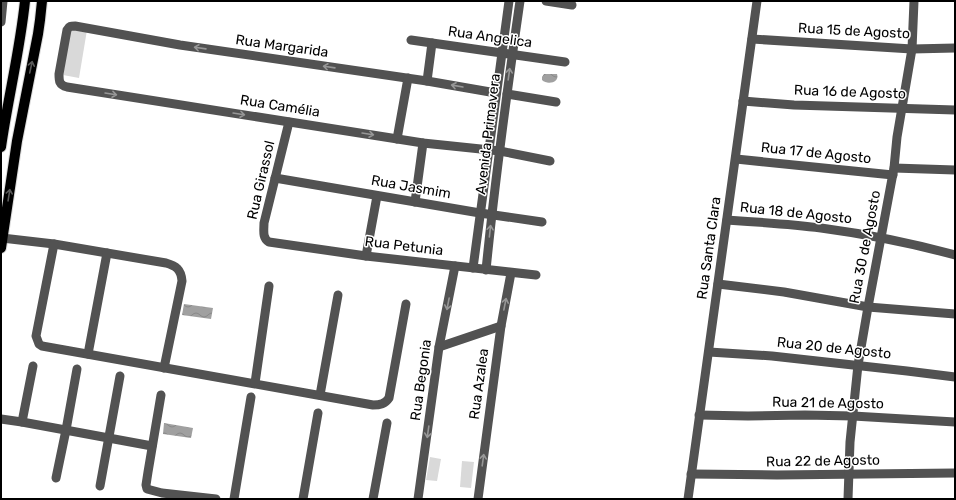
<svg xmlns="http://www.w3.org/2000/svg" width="956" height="500" viewBox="0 0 956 500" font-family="Rubik,sans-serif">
  <defs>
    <pattern id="water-waves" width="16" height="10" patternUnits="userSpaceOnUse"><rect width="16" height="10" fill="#a0a0a0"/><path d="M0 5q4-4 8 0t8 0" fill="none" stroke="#888"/></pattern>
  </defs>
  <rect width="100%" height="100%" fill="#fff"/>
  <g fill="#d9d9d9">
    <path d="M71 27 87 30 79 78 63 75Z"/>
    <path d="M430 457 441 459 437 481 426 480Z"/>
    <path d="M462 461 474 462 471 488 460 487Z"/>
  </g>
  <g fill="url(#water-waves)">
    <path d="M544 74H557C560 83 547 85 542 80V77Z"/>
    <path d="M184 304 213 308 211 319 182 315Z"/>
    <path d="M164 423 193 428 191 438 163 434Z"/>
  </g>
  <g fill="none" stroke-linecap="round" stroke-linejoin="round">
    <defs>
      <g id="major">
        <path d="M1 147C8 98 20 50 25 1"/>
        <path d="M1 248 17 141 38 34 40 20 42 1"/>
      </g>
    </defs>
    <use href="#major" stroke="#dbdbdb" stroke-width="12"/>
    <g stroke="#525252" stroke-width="9">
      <path d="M546 1 572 5"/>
      <path d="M1 22 3 1"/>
      <path d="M752 39 912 49 955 48"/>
      <path d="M411 40 565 62"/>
      <path d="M427 81 432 43"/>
      <path d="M496 93 427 81 180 45 75 26C71 26 69 26 67 30L59 74C59 81 59 85 67 87L423 143 500 151 550 161"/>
      <path d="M507 94 556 102"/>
      <path d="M743 101 794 105 955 110"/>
      <path d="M289 122 264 223C264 230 262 238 269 242L366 256 536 275"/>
      <path d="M397 139 408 78"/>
      <path d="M736 159 893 175"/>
      <path d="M894 168 955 170"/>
      <path d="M275 178 480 213 542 222"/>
      <path d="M415 202 423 143"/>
      <path d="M727 220C758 222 790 224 821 228 866 234 911 243 955 255"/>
      <path d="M2 238 54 244 166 263C176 266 181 269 182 281L164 368"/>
      <path d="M54 244 36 336 39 344 42 346 373 405C380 405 385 404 389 398L406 304"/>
      <path d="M366 256 377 196"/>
      <path d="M473 268 509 1"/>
      <path d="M486 270C495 180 507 91 520 1"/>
      <path d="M718 284 784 292 868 307 955 314"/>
      <path d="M439 347 501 326"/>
      <path d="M709 352 772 356 907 371 955 377"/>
      <path d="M88 354 107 253"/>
      <path d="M255 383 269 286"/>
      <path d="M161 395 148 472 146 485 147 489 162 493 216 499"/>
      <path d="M320 395 338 295"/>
      <path d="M699 415 748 416 805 415 853 416 955 422"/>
      <path d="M1 419 22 422 152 446"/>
      <path d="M22 422 33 366"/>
      <path d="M691 474 777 475 955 473"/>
      <path d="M56 478 66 430 77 369"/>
      <path d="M100 486 120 376"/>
      <path d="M234 499 251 397"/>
      <path d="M303 499 318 413"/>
      <path d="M373 499 387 423"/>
      <path d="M418 499 439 347 455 266"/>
      <path d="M478 499 501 326 511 273"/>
      <path d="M688 499 757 1"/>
      <path d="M848 499 850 442 858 365 868 307 894 168 897 137 912 49 914 1"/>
    </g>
    <use href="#major" stroke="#000" stroke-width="10"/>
  </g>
  <defs><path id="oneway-shaft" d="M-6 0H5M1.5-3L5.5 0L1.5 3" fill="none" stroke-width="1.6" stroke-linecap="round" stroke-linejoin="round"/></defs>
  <g stroke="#979797">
    <use href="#oneway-shaft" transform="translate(200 48) rotate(-172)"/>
    <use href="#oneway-shaft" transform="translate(329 67) rotate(-172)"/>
    <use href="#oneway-shaft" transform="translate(509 74) rotate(-82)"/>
    <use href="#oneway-shaft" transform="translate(457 86) rotate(-170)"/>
    <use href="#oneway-shaft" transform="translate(111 94) rotate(9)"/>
    <use href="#oneway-shaft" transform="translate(239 114) rotate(9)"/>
    <use href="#oneway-shaft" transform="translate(368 134) rotate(9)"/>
    <use href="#oneway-shaft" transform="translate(490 231) rotate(-84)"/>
    <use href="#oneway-shaft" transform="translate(448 304) rotate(101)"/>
    <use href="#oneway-shaft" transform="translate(505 304) rotate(-79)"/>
    <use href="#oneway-shaft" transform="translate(428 432) rotate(98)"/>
    <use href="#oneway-shaft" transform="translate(483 460) rotate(-82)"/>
  </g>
  <g stroke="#595959">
    <use href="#oneway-shaft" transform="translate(31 67) rotate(-78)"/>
    <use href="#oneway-shaft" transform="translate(9 195) rotate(-81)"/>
  </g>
  <g text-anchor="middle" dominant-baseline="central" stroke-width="3" stroke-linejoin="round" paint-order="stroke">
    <g font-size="14" fill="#000" stroke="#fff">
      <text transform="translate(854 31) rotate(3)">Rua 15 de Agosto</text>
      <text transform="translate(490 37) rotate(8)">Rua Angelica</text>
      <text transform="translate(282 46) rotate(8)">Rua Margarida</text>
      <text transform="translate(850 92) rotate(2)">Rua 16 de Agosto</text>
      <text transform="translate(280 106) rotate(9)">Rua Camélia</text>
      <text transform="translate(488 134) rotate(-83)">Avenida Primavera</text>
      <text transform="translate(816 153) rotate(6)">Rua 17 de Agosto</text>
      <text transform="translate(261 180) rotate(-77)">Rua Girassol</text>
      <text transform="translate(411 187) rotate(10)">Rua Jasmim</text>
      <text transform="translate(796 213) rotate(6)">Rua 18 de Agosto</text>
      <text transform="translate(404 246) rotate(7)">Rua Petunia</text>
      <text transform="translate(865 247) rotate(-79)">Rua 30 de Agosto</text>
      <text transform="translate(709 248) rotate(-82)">Rua Santa Clara</text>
      <text transform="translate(834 348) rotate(6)">Rua 20 de Agosto</text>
      <text transform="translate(421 380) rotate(-82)">Rua Begonia</text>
      <text transform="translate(479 384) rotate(-82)">Rua Azalea</text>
      <text transform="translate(828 403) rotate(1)">Rua 21 de Agosto</text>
      <text transform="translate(823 461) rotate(-1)">Rua 22 de Agosto</text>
    </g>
  </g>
  <rect width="956" height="500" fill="none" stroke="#000000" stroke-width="4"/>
</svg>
